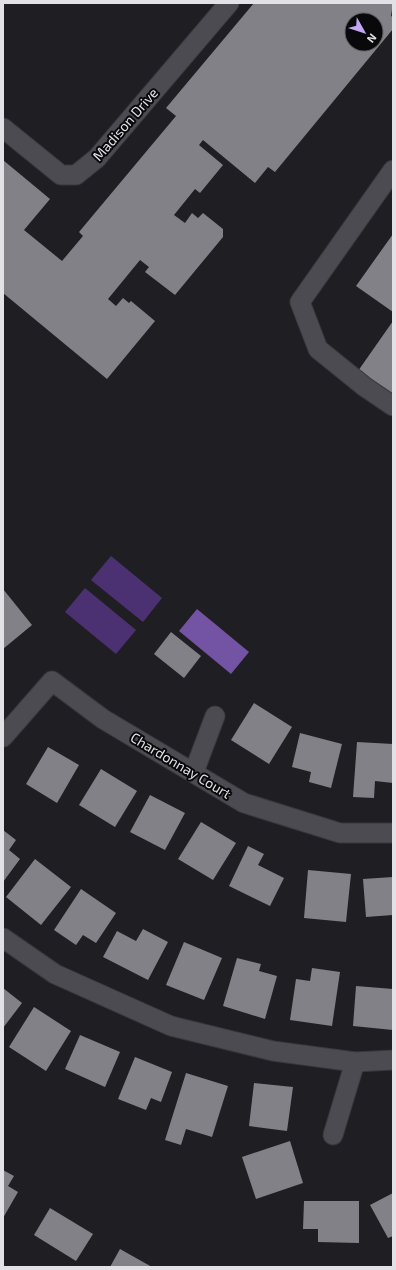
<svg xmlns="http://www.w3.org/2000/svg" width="396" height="1270" viewBox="0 0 396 1270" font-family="'Exo 2',sans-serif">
  <rect width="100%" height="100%" fill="#1f1e23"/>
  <g fill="#4c3172">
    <path d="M111 556 162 598 143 622 91 580Z"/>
    <path d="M85 588 136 630 116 654 65 612Z"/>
  </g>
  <path fill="#7353a4" d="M197 609 249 652 231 674 179 631Z"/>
  <g fill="#838188" fill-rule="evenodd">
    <path d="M254 3H393L391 16 393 17V29L275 172 268 167 255 183 203 140 199 145 223 165 200 193 195 189 174 215 185 223 192 213 198 218 203 213 223 229V237L175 295 145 272 149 267 140 260 108 299 116 306 123 298 129 303 131 301 155 321 107 379 3 293V160L50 199 24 230 62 261 83 236 79 232 176 116 166 108ZM352 20H376V44H352Z"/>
    <path d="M393 234V312L356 286Z"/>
    <path d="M393 321V396L358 371Z"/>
    <path d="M3 589 32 625 3 649Z"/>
    <path d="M171 632 201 656 184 678 154 654Z"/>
    <path d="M254 703 292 727 269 764 231 740Z"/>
    <path d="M300 733 342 744 331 788 309 782 311 772 292 767Z"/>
    <path d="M357 742 393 744V783L375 781 374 798 353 797Z"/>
    <path d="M48 747 79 765 57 803 26 784Z"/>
    <path d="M101 769 137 791 115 827 79 805Z"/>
    <path d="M150 795 185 813 165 850 130 832Z"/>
    <path d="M201 822 236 843 213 880 178 859Z"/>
    <path d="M3 830 16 840 9 850 20 859 3 882Z"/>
    <path d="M248 846 264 854 258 865 284 878 270 906 229 886Z"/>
    <path d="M35 859 71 887 41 925 6 897Z"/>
    <path d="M308 870 351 874 346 922 304 918Z"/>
    <path d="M393 877V915L366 917 363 879Z"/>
    <path d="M81 889 116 913 96 943 83 935 76 945 54 930Z"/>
    <path d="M143 929 168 942 148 980 103 957 117 931 136 941Z"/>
    <path d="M184 942 222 958 204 1000 166 985Z"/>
    <path d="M237 958 261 964 259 971 277 976 265 1019 223 1006Z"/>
    <path d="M312 968 340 972 332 1026 290 1020 296 979 310 981Z"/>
    <path d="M356 986 393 989V1030L353 1026Z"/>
    <path d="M3 988 22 1003 3 1028Z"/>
    <path d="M34 1007 71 1031 46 1071 9 1047Z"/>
    <path d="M80 1035 120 1052 105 1087 65 1069Z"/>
    <path d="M135 1057 172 1072 161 1102 151 1098 146 1110 118 1099Z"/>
    <path d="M186 1073 228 1086 212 1137 186 1129 181 1145 165 1140Z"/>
    <path d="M254 1083 293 1087 287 1131 249 1126Z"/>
    <path d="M290 1141 303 1183 256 1199 242 1157Z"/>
    <path d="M3 1170 14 1176 8 1186 18 1192 3 1218Z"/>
    <path d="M393 1193V1236L388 1238 370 1205Z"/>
    <path d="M304 1201H359V1243L318 1242V1229H303Z"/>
    <path d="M50 1208 93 1234 76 1261 34 1235Z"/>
    <path d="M120 1249 152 1267H110Z"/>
  </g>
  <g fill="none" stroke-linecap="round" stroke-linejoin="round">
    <defs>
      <g id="minor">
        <path d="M3 128 61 175H76L97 158 229 3"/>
        <path d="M393 170 300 302 318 349 365 387 393 406"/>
        <path d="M3 737 52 681 103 719 244 803 340 833H393"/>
        <path d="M194 772 215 716"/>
        <path d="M3 938 55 974 171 1026 273 1051 355 1062 393 1060"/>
        <path d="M333 1135 355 1062"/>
      </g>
    </defs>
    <use href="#minor" stroke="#39383d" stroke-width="21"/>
    <use href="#minor" stroke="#4d4b52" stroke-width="19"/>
  </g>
  <g text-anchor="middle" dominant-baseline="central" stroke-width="4" stroke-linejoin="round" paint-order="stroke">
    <g font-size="14" fill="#e2e1e5" stroke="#09080b">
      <text transform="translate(125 124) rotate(-49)">Madison Drive</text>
      <text transform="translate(181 765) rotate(31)">Chardonnay Court</text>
    </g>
  </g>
  <rect width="396" height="1270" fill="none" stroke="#e2e1e5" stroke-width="8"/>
  <g transform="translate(364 32) rotate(129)"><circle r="19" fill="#09080b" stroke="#605f62"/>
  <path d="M0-3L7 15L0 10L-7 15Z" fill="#c2a7f2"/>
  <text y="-6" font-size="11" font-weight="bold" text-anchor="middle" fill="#e2e1e5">N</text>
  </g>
</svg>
